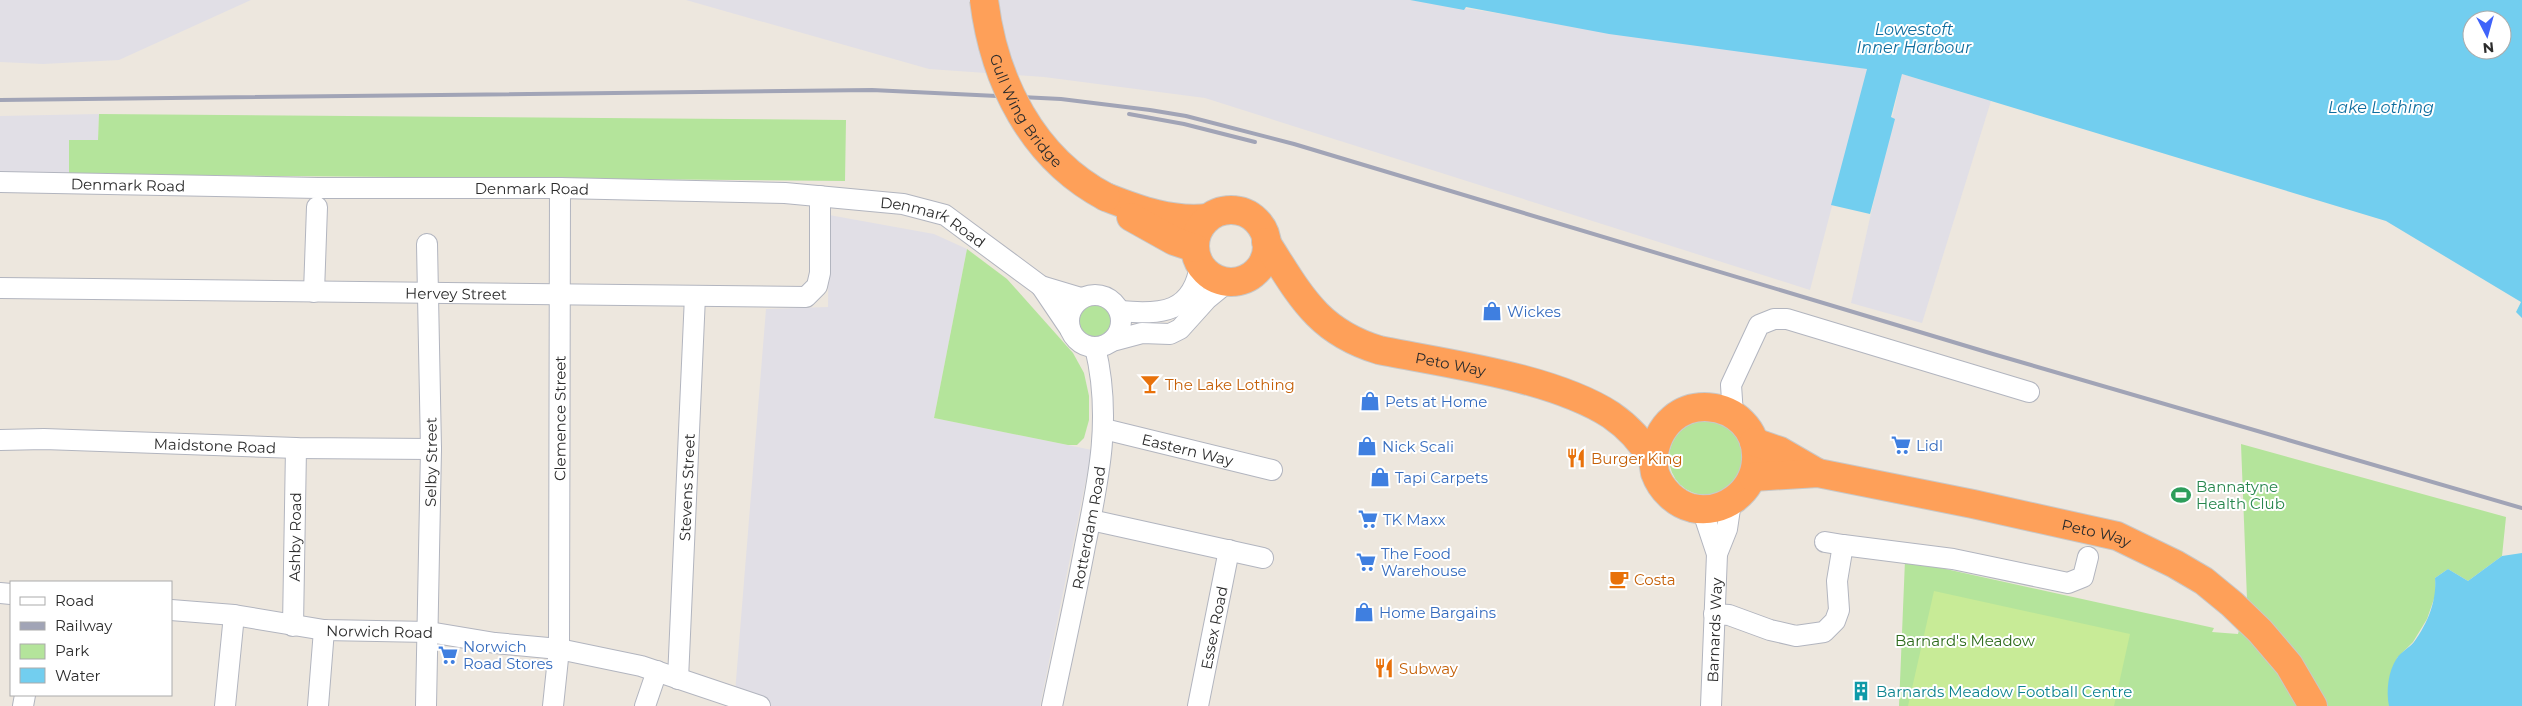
<svg xmlns="http://www.w3.org/2000/svg" width="2522" height="706" viewBox="0 0 2522 706" font-family="Montserrat,sans-serif">
  <rect width="100%" height="100%" fill="#ede7de"/>
  <g fill="#e1dfe6">
    <path d="M0 0H251L119 60 43 64 0 62Z"/>
    <path d="M686 0H1410L1868 69 1810 290 1205 98 1044 77 929 69Z"/>
    <path d="M1902 74 1991 101 1922 323 1851 303Z"/>
    <path d="M99 114 98 140 69 174 0 172V116Z"/>
    <path d="M829 215 934 234 967 249 934 418 1092 450 1040 706H769L735 693 766 309 828 307Z"/>
  </g>
  <g fill="#b4e49b">
    <path d="M99 114 846 120 845 181 69 174V140H98Z"/>
    <path d="M967 249 1007 279 1073 353 1084 373 1089 396V420L1084 438 1077 445H1068L934 418Z"/>
    <circle cx="1094" cy="320" r="17"/>
    <circle cx="1706" cy="458" r="37"/>
    <path d="M2241 444 2506 517 2502 556 2468 581 2448 569 2435 578 2436 593 2427 619 2413 642 2397 658 2389 706H1899L1905 560 2214 628 2212 632 2238 634 2247 599Z"/>
  </g>
  <path fill="#c8eb97" d="M1934 591 2130 634 2114 706H1908Z"/>
  <g fill="#72ceef" fill-rule="evenodd">
    <path d="M1410 0H2522V318L2516 312 2521 302 2386 221 1902 74 1891 117 1895 119 1870 214 1831 205 1867 69 1609 34 1466 7 1464 10ZM2472 20H2502V50H2472Z"/>
    <path d="M2522 553V706H2389C2386 691 2388 671 2397 658 2401 652 2409 648 2414 642 2428 623 2437 600 2435 578L2448 569 2468 581 2502 556Z"/>
  </g>
  <g fill="none" stroke-linecap="round" stroke-linejoin="round">
    <defs>
      <g id="minor">
        <path id="s1" d="M0 182 318 188H560L785 193 903 204 945 215 1041 286 1081 298"/>
        <path d="M1041 286 1070 329"/>
        <path id="s2" d="M0 288 806 297 817 286 820 273V196"/>
        <path d="M314 292 317 207"/>
        <circle cx="1095" cy="321" r="26"/>
        <path d="M1120 311C1161 315 1193 313 1200 265"/>
        <path d="M1112 341 1142 333 1170 334 1180 329 1207 299 1229 281"/>
        <path d="M1733 415 1731 385 1759 325 1774 319H1787L2029 392"/>
        <path id="s3" d="M1104 429 1272 470"/>
        <path id="s4" d="M0 440 44 439 296 448 431 449"/>
        <path d="M1702 509 1717 554"/>
        <path d="M1091 520 1263 558"/>
        <path d="M1825 542 1843 545"/>
        <path d="M0 593 11 594"/>
        <path id="s5" d="M171 610 234 615 324 630 429 632 495 643 559 649 641 666 760 706"/>
        <path d="M1714 614 1729 615 1770 630 1796 636 1824 632 1835 621 1839 610 1837 581 1843 545 1953 559 2068 583 2083 577 2088 557"/>
        <path id="s6" d="M293 626 296 448"/>
        <path id="s7" d="M678 679 695 296"/>
        <path d="M23 706 25 695"/>
        <path d="M225 706 234 615"/>
        <path d="M318 706 324 630"/>
        <path id="s8" d="M426 706 431 449 427 244"/>
        <path id="s9" d="M553 706 559 649 560 188"/>
        <path d="M645 706 657 671"/>
        <path id="s10" d="M1052 706C1063 653 1075 600 1085 546 1099 478 1112 416 1095 347"/>
        <path id="s11" d="M1198 706 1229 550"/>
        <path id="s12" d="M1711 706 1717 554 1727 529 1731 502"/>
      </g>
      <g id="highway">
        <path d="M1106 197C1139 210 1172 222 1208 218"/>
        <circle cx="1231" cy="246" r="36"/>
        <path d="M1131 217 1174 241 1195 248"/>
        <path id="s13" d="M1266 242C1299 293 1316 331 1379 350 1448 364 1552 377 1611 415 1627 426 1642 442 1652 459 1654 463 1654 468 1655 473 1661 490 1676 504 1692 508 1723 515 1754 492 1756 460 1760 397 1660 382 1653 461"/>
        <path d="M1754 442 1780 451 1818 473"/>
        <path id="s14" d="M1753 477 1818 473 1973 504 2117 536 2175 564 2204 581 2232 604 2260 631 2289 665 2313 706"/>
      </g>
    </defs>
    <use href="#minor" stroke="#b2b5bf" stroke-width="22"/>
    <use href="#highway" stroke="#c8c8c8" stroke-width="30"/>
    <use href="#minor" stroke="#fff" stroke-width="20"/>
    <use href="#highway" stroke="#fea059" stroke-width="28"/>
    <g stroke="#a1a4b6" stroke-width="4">
      <path d="M0 100 872 90 1061 99 1150 110 1186 116 1294 144 1993 354 2522 508"/>
      <path d="M1129 114 1184 124 1255 142"/>
    </g>
    <defs>
      <g id="highway-bridge">
        <path id="s15" d="M984 0C994 81 1032 158 1106 197"/>
      </g>
    </defs>
    <use href="#highway-bridge" stroke="#c8c8c8" stroke-width="30" stroke-linecap="butt"/>
    <use href="#highway-bridge" stroke="#fea059" stroke-width="28"/>
  </g>
  <defs>
    <symbol id="shop-bare" viewBox="-9 -9 18 18"><path d="M-5-2.5h2.3a2.7 3.5 0 0 1 5.4 0H5L5.5 6h-11ZM-1.5-2.5h3a1.5 2.3 0 0 0-3 0Z" fill="#3f7fe0" stroke="#fff" stroke-width="2.5" paint-order="stroke"/></symbol>
    <symbol id="bar-bare" viewBox="-9 -9 18 18"><path d="M-6-5H6L.8 .8V4.5H3.5V6h-7V4.5H-.8V.8Z" fill="#e8710a" stroke="#fff" stroke-width="2.5" paint-order="stroke"/></symbol>
    <symbol id="supermarket-bare" viewBox="-9 -9 18 18"><path d="M-6-5.5h2.5l.6 2H6L4.5 2H-2.5L-4.4-4H-6ZM-1.5 3.2a1.3 1.3 0 1 0 .1 0ZM3 3.2a1.3 1.3 0 1 0 .1 0Z" fill="#3f7fe0" stroke="#fff" stroke-width="2.5" paint-order="stroke"/></symbol>
    <symbol id="restaurant-bare" viewBox="-9 -9 18 18"><path d="M-5-6h1v4h1v-4h1v4h1v-4h1v5L-1.5 .5V6h-2V.5L-5-1ZM5-6V6H3V1.5H1.5Q1.5-4 5-6Z" fill="#e8710a" stroke="#fff" stroke-width="2.5" paint-order="stroke"/></symbol>
    <symbol id="stadium-bare" viewBox="-9 -9 18 18"><path d="M0-5a6.5 5 0 1 0 0 10a6.5 5 0 1 0 0-10ZM-3.5-1.8h7v3.6h-7Z" fill="#2e9e5b" stroke="#fff" stroke-width="2.5" paint-order="stroke"/></symbol>
    <symbol id="cafe-bare" viewBox="-9 -9 18 18"><path d="M-5.5-4.5H6V0H3Q3 3.5 0 3.5H-2.5Q-5.5 3.5-5.5 0ZM3-3.2v2h1.7v-2ZM-6 4.5H4V6H-6Z" fill="#e8710a" stroke="#fff" stroke-width="2.5" paint-order="stroke"/></symbol>
    <symbol id="building-bare" viewBox="-9 -9 18 18"><path d="M-4-6H4V6H1V3H-1V6H-4ZM-2.5-4.3h1.7v1.8h-1.7ZM.8-4.3h1.7v1.8H.8ZM-2.5-1h1.7V.8h-1.7ZM.8-1h1.7V.8H.8Z" fill="#0f9aa8" stroke="#fff" stroke-width="2.5" paint-order="stroke"/></symbol>
  </defs>
  <g fill-rule="evenodd">
    <use href="#shop-bare" x="1478" y="297" width="28" height="28"/>
    <use href="#bar-bare" x="1136" y="370" width="28" height="28"/>
    <use href="#shop-bare" x="1356" y="387" width="28" height="28"/>
    <use href="#supermarket-bare" x="1887" y="431" width="28" height="28"/>
    <use href="#shop-bare" x="1353" y="432" width="28" height="28"/>
    <use href="#restaurant-bare" x="1562" y="444" width="28" height="28"/>
    <use href="#shop-bare" x="1366" y="463" width="28" height="28"/>
    <use href="#stadium-bare" x="2167" y="481" width="28" height="28"/>
    <use href="#supermarket-bare" x="1354" y="505" width="28" height="28"/>
    <use href="#supermarket-bare" x="1352" y="548" width="28" height="28"/>
    <use href="#cafe-bare" x="1605" y="565" width="28" height="28"/>
    <use href="#shop-bare" x="1350" y="598" width="28" height="28"/>
    <use href="#supermarket-bare" x="434" y="641" width="28" height="28"/>
    <use href="#restaurant-bare" x="1370" y="654" width="28" height="28"/>
    <use href="#building-bare" x="1847" y="677" width="28" height="28"/>
  </g>
  <g text-anchor="middle" dominant-baseline="central" stroke-width="4" stroke-linejoin="round" paint-order="stroke">
    <g font-size="15" fill="#2c2c2c" stroke="#fff">
      <text stroke="none"><textPath href="#s15" startOffset="120">Gull Wing Bridge</textPath></text>
      <text stroke="none"><textPath href="#s1" startOffset="128">Denmark Road</textPath></text>
      <text stroke="none"><textPath href="#s1" startOffset="532">Denmark Road</textPath></text>
      <text stroke="none"><textPath href="#s1" startOffset="938">Denmark Road</textPath></text>
      <text stroke="none"><textPath href="#s2" startOffset="456">Hervey Street</textPath></text>
      <text stroke="none"><textPath href="#s13" startOffset="234">Peto Way</textPath></text>
      <text stroke="none"><textPath href="#s9" startOffset="288">Clemence Street</textPath></text>
      <text stroke="none"><textPath href="#s4" startOffset="215">Maidstone Road</textPath></text>
      <text stroke="none"><textPath href="#s3" startOffset="86">Eastern Way</textPath></text>
      <text stroke="none"><textPath href="#s8" startOffset="244">Selby Street</textPath></text>
      <text stroke="none"><textPath href="#s7" startOffset="192">Stevens Street</textPath></text>
      <text stroke="none"><textPath href="#s10" startOffset="182">Rotterdam Road</textPath></text>
      <text stroke="none"><textPath href="#s14" startOffset="350">Peto Way</textPath></text>
      <text stroke="none"><textPath href="#s6" startOffset="89">Ashby Road</textPath></text>
      <text stroke="none"><textPath href="#s11" startOffset="80">Essex Road</textPath></text>
      <text stroke="none"><textPath href="#s12" startOffset="76">Barnards Way</textPath></text>
      <text stroke="none"><textPath href="#s5" startOffset="210">Norwich Road</textPath></text>
    </g>
    <g font-size="15" fill="#366cbe" stroke="#fff" text-anchor="start">
      <text x="1507" y="311">Wickes</text>
      <text x="1385" y="401">Pets at Home</text>
      <text x="1916" y="445">Lidl</text>
      <text x="1382" y="446">Nick Scali</text>
      <text x="1395" y="477">Tapi Carpets</text>
      <text x="1383" y="519">TK Maxx</text>
      <text x="1381" y="553">The Food<tspan x="1381" dy="17">Warehouse</tspan></text>
      <text x="1379" y="612">Home Bargains</text>
      <text x="463" y="646">Norwich<tspan x="463" dy="17">Road Stores</tspan></text>
    </g>
    <g font-size="15" fill="#c56008" stroke="#fff" text-anchor="start">
      <text x="1165" y="384">The Lake Lothing</text>
      <text x="1591" y="458">Burger King</text>
      <text x="1634" y="579">Costa</text>
      <text x="1399" y="668">Subway</text>
    </g>
    <g font-size="15" fill="#27864d" stroke="#fff" text-anchor="start">
      <text x="2196" y="486">Bannatyne<tspan x="2196" dy="17">Health Club</tspan></text>
    </g>
    <g font-size="15" fill="#2c6a1b" stroke="#fff">
      <text x="1965" y="640">Barnard's Meadow</text>
    </g>
    <g font-size="15" fill="#0d838f" stroke="#fff" text-anchor="start">
      <text x="1876" y="691">Barnards Meadow Football Centre</text>
    </g>
    <g font-size="16" font-style="italic" fill="#0e6d9e" stroke="#fff">
      <text x="1914" y="29">Lowestoft<tspan x="1914" dy="18">Inner Harbour</tspan></text>
      <text x="2381" y="107">Lake Lothing</text>
    </g>
  </g>
  <rect x="10" y="581" width="162" height="115" fill="#ffffff" stroke="#ababab"/>
  <rect x="20" y="597" width="25" height="8" fill="#ffffff" stroke="#ababab"/>
  <text x="55" y="606" font-size="15" fill="#2c2c2c">Road</text>
  <rect x="20" y="622" width="25" height="8" fill="#a1a4b6" stroke="#ababab"/>
  <text x="55" y="631" font-size="15" fill="#2c2c2c">Railway</text>
  <rect x="20" y="644" width="25" height="15" fill="#b4e49b" stroke="#ababab"/>
  <text x="55" y="656" font-size="15" fill="#2c2c2c">Park</text>
  <rect x="20" y="668" width="25" height="15" fill="#72ceef" stroke="#ababab"/>
  <text x="55" y="681" font-size="15" fill="#2c2c2c">Water</text>
  <g transform="translate(2487 35) rotate(174)"><circle r="24" fill="#ffffff" stroke="#ababab"/>
  <path d="M0-4L9 19L0 12L-9 19Z" fill="#3f63fa"/>
  <text y="-8" font-size="14" font-weight="bold" text-anchor="middle" fill="#2c2c2c">N</text>
  </g>
</svg>
